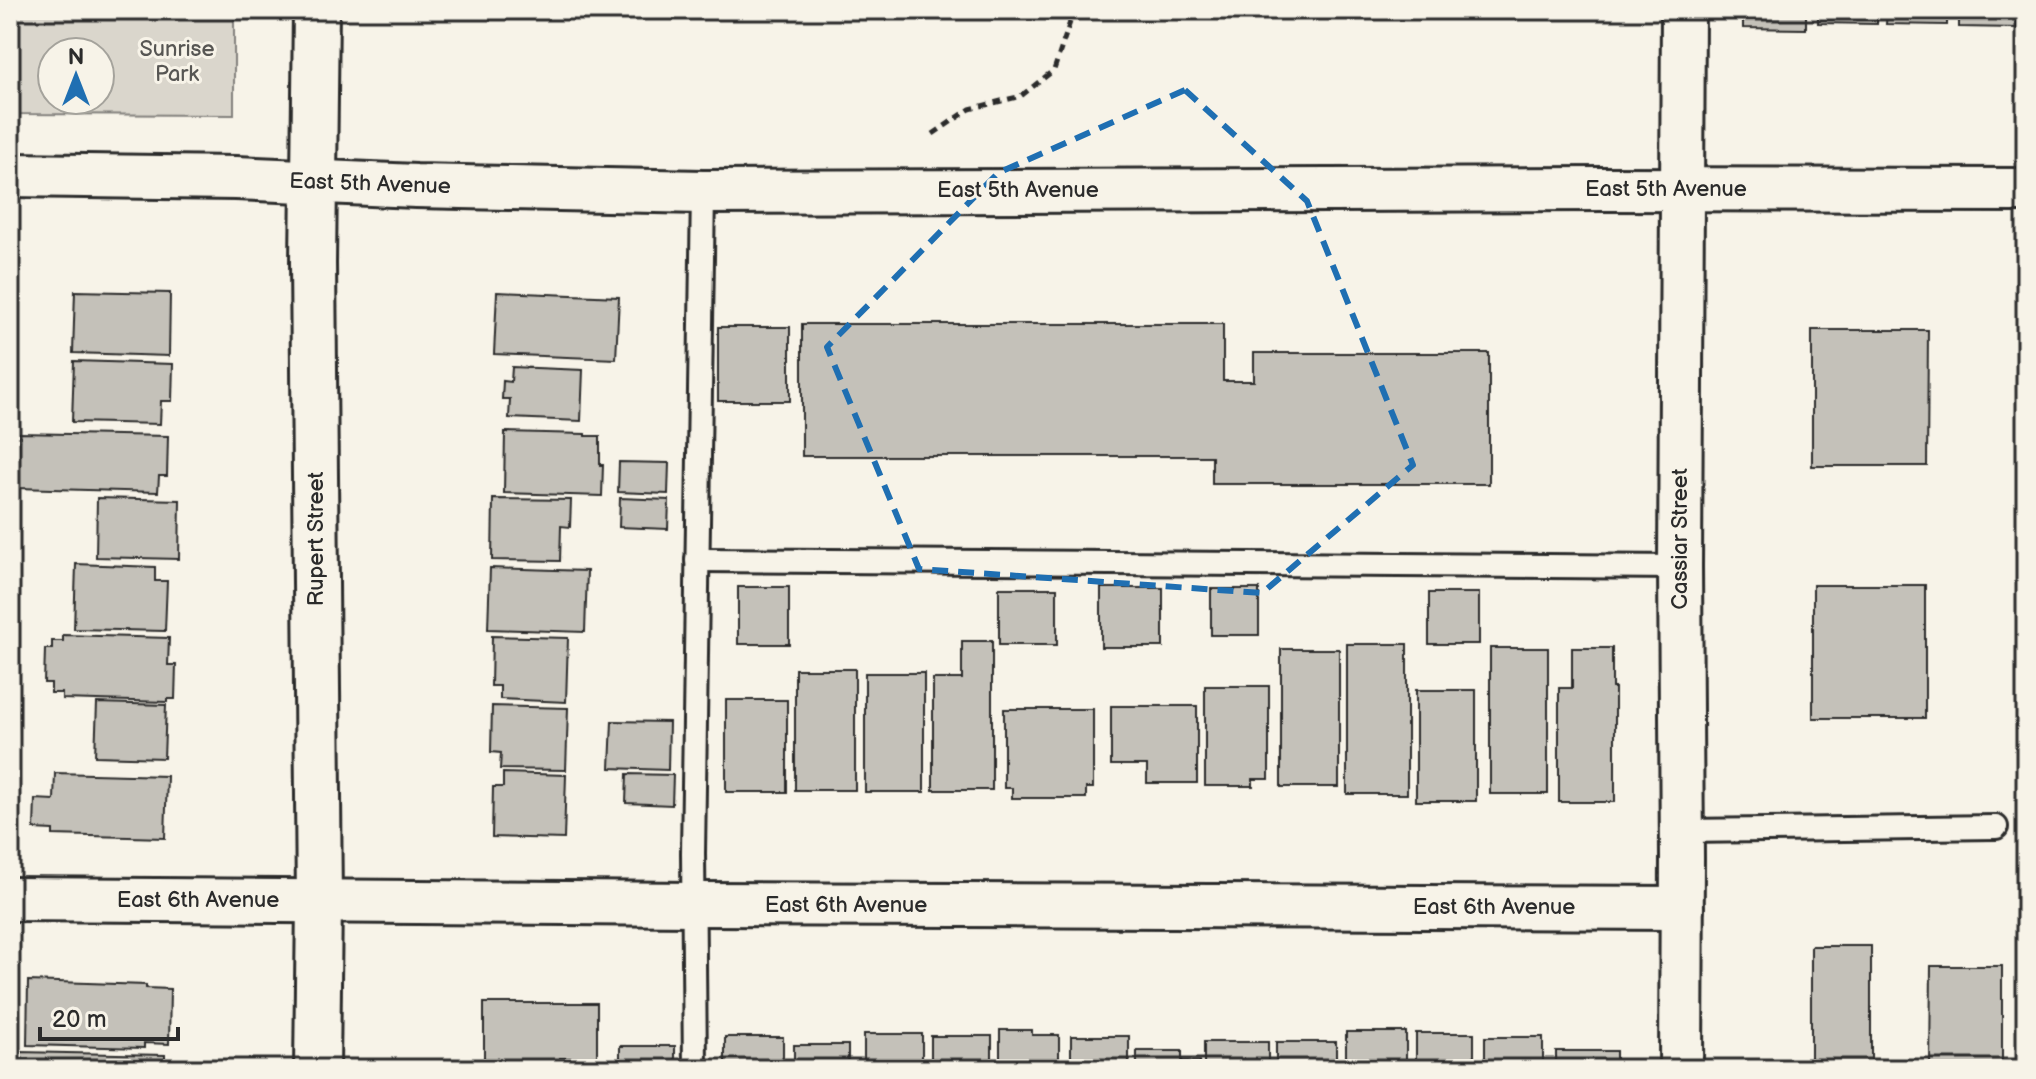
<svg xmlns="http://www.w3.org/2000/svg" width="2036" height="1079" viewBox="0 0 2036 1079" font-family="'Balsamiq Sans',sans-serif">
  <rect width="100%" height="100%" fill="#f7f3e8"/>
  <filter id="ink" filterUnits="userSpaceOnUse"><feTurbulence type="fractalNoise" baseFrequency=".0125" numOctaves="2"/><feDisplacementMap in="SourceGraphic" scale="16" xChannelSelector="R" yChannelSelector="G"/><feConvolveMatrix kernelMatrix="1 2 1 2 8 2 1 2 1" color-interpolation-filters="sRGB"/></filter>
  <g filter="url(#ink)">
    <path fill="#dad6cc" stroke="#82807c" stroke-width="2" fill-rule="evenodd" d="M10 10H234V115L10 114ZM52 52H100V100H52Z"/>
    <g fill="#c4c1b9" stroke="#2b2b2b" stroke-width="2">
      <rect x="1202" y="10" width="343" height="2"/>
      <path d="M1743 10H1806V29L1743 28Z"/>
      <path d="M1818 10H1877V24L1818 23Z"/>
      <path d="M1887 10H1947V25L1886 24Z"/>
      <path d="M1959 10H2017V28L1959 27Z"/>
      <path d="M75 291 170 293 169 356 73 353Z"/>
      <path d="M497 292 619 297 616 359 494 354Z"/>
      <path d="M10 304 19 305 17 353H10Z"/>
      <path d="M802 324H1223V381H1254V353H1489V484H1212V456H802Z"/>
      <rect x="718" y="327" width="72" height="74"/>
      <path d="M1812 330H1928L1927 466H1812Z"/>
      <path d="M74 361 173 364 172 401H161L160 424 72 422Z"/>
      <path d="M512 367 583 370 581 421 509 418 510 399H502L503 381 511 382Z"/>
      <path d="M505 432 585 434V436H600V465H603L602 496 504 493Z"/>
      <path d="M19 433 168 436 167 476H159L158 492 17 488Z"/>
      <path d="M619 462 669 463 668 494 618 492Z"/>
      <path d="M10 498H16L15 542H10Z"/>
      <path d="M97 498 180 500 179 559 96 557Z"/>
      <path d="M620 498 669 500 668 529 619 527Z"/>
      <path d="M493 499 571 500 570 527 561 526 560 561 492 560Z"/>
      <path d="M76 564 155 567V581H167L165 631 74 629Z"/>
      <path d="M490 568 587 571 585 632 488 629Z"/>
      <rect x="1813" y="585" width="112" height="133"/>
      <rect x="738" y="587" width="51" height="57"/>
      <rect x="999" y="588" width="58" height="57"/>
      <rect x="1101" y="588" width="62" height="59"/>
      <rect x="1211" y="589" width="48" height="46"/>
      <rect x="1429" y="593" width="50" height="51"/>
      <path d="M63 635 169 638 168 665H176L175 699H167V702L62 699V693H51V683H44L45 649H52V641H63Z"/>
      <path d="M492 636 568 638 566 702 500 699V686H491Z"/>
      <path d="M962 641H992V790H933V679H962Z"/>
      <rect x="1347" y="644" width="60" height="150"/>
      <rect x="1490" y="648" width="58" height="146"/>
      <path d="M1572 648H1612V688H1615V802H1559V688H1572Z"/>
      <rect x="1281" y="649" width="58" height="138"/>
      <rect x="795" y="669" width="60" height="121"/>
      <rect x="865" y="673" width="59" height="119"/>
      <path d="M1205 686H1269V779H1253V786H1205Z"/>
      <rect x="1416" y="690" width="60" height="111"/>
      <rect x="726" y="700" width="61" height="92"/>
      <path d="M97 703 166 705 164 758 95 756Z"/>
      <path d="M492 706 568 708 566 770 500 769 501 753 491 752Z"/>
      <path d="M1111 706H1197V783H1147V765H1111Z"/>
      <path d="M10 708 17 709 15 765H10Z"/>
      <path d="M1004 709H1093V788H1086V798H1012V788H1004Z"/>
      <path d="M612 721 669 722 668 770 610 768Z"/>
      <path d="M10 769 17 770 15 818H10Z"/>
      <path d="M55 773 167 776 165 838 53 835V830L34 829 35 799 54 800Z"/>
      <path d="M503 773 566 775 564 839 492 837 493 787H503Z"/>
      <path d="M627 774 673 775 672 805 626 803Z"/>
      <rect x="1811" y="946" width="60" height="123"/>
      <path d="M1931 966H2002V1069H1930Z"/>
      <path d="M28 981 146 985V988L170 989 169 1044 144 1043V1048L27 1045Z"/>
      <path d="M484 1003H597V1058H560V1068H484Z"/>
      <path d="M1000 1030H1032V1035H1059V1069H1000Z"/>
      <rect x="1346" y="1032" width="60" height="37"/>
      <rect x="1416" y="1033" width="58" height="36"/>
      <rect x="864" y="1034" width="58" height="35"/>
      <rect x="931" y="1036" width="61" height="33"/>
      <rect x="1071" y="1036" width="58" height="33"/>
      <rect x="725" y="1037" width="58" height="32"/>
      <rect x="1485" y="1037" width="58" height="32"/>
      <rect x="1204" y="1042" width="64" height="27"/>
      <rect x="1276" y="1042" width="60" height="27"/>
      <rect x="794" y="1045" width="54" height="24"/>
      <rect x="620" y="1046" width="55" height="23"/>
      <path d="M1137 1051H1182V1061H1200V1069H1137Z"/>
      <rect x="1556" y="1051" width="60" height="18"/>
      <path d="M18 1052 165 1055V1069H18Z"/>
    </g>
    <g fill="none" stroke-linecap="round" stroke-linejoin="round">
      <defs>
        <g id="service">
          <path d="M697 560 1680 567"/>
          <path d="M1682 831 1996 827"/>
          <path d="M695 1069 693 853 703 192"/>
        </g>
        <g id="minor">
          <path d="M10 175 236 178 416 186 703 192 1608 189 2026 190"/>
          <path d="M10 899 695 904 1682 908"/>
          <path d="M1681 1069 1682 858 1680 567 1683 10"/>
        </g>
        <path id="secondary" d="M316 10 313 263 319 901 317 1069"/>
      </defs>
      <use href="#service" stroke="#2b2b2b" stroke-width="28"/>
      <use href="#minor" stroke="#2b2b2b" stroke-width="48"/>
      <use href="#secondary" stroke="#2b2b2b" stroke-width="50"/>
      <path stroke="#2b2b2b" stroke-width="5" stroke-dasharray="8 6" stroke-linecap="butt" d="M933 134 970 109 1021 96 1054 70 1074 10"/>
      <use href="#service" stroke="#f7f3e8" stroke-width="22"/>
      <use href="#minor" stroke="#f7f3e8" stroke-width="42"/>
      <use href="#secondary" stroke="#f7f3e8" stroke-width="44"/>
    </g>
  </g>
  <path fill="none" stroke="#1f6fb2" stroke-width="6" stroke-dasharray="16 10" stroke-linejoin="round" d="M1185 90 1307 201 1413 465 1262 593 919 569 827 347 998 173Z"/>
  <g text-anchor="middle" dominant-baseline="central" stroke-width="6" stroke-linejoin="round" paint-order="stroke">
    <g font-size="22" fill="#575653" stroke="#f7f3e8">
      <text x="177" y="49">Sunrise<tspan x="177" dy="25">Park</tspan></text>
    </g>
    <g font-size="22" fill="#2b2b2b" stroke="#f7f3e8">
      <text transform="translate(370 184) rotate(2)">East 5th Avenue</text>
      <text x="1666" y="189">East 5th Avenue</text>
      <text x="1018" y="190">East 5th Avenue</text>
      <text transform="translate(316 539) rotate(-90)">Rupert Street</text>
      <text transform="translate(1680 539) rotate(-90)">Cassiar Street</text>
      <text x="198" y="900">East 6th Avenue</text>
      <text x="846" y="905">East 6th Avenue</text>
      <text x="1494" y="907">East 6th Avenue</text>
    </g>
  </g>
  <rect width="2036" height="1079" fill="none" stroke="#f7f3e8" stroke-width="40"/>
  <rect x="20" y="20" width="1996" height="1039" fill="none" stroke="#2b2b2b" stroke-width="3" filter="url(#ink)"/>
  <g transform="translate(76 76)"><circle r="38" fill="#f7f3e8" stroke="#a5a39c" stroke-width="2"/>
  <path d="M0-6L14 30L0 20L-14 30Z" fill="#1f6fb2"/>
  <text y="-12" font-size="22" font-weight="bold" text-anchor="middle" fill="#2b2b2b">N</text>
  </g>
  <path d="M40 1027v12h138v-12" fill="none" stroke="#2b2b2b" stroke-width="4"/>
  <text x="52" y="1027" font-size="24" fill="#2b2b2b" stroke="#f7f3e8" stroke-width="6" paint-order="stroke">20 m</text>
</svg>
